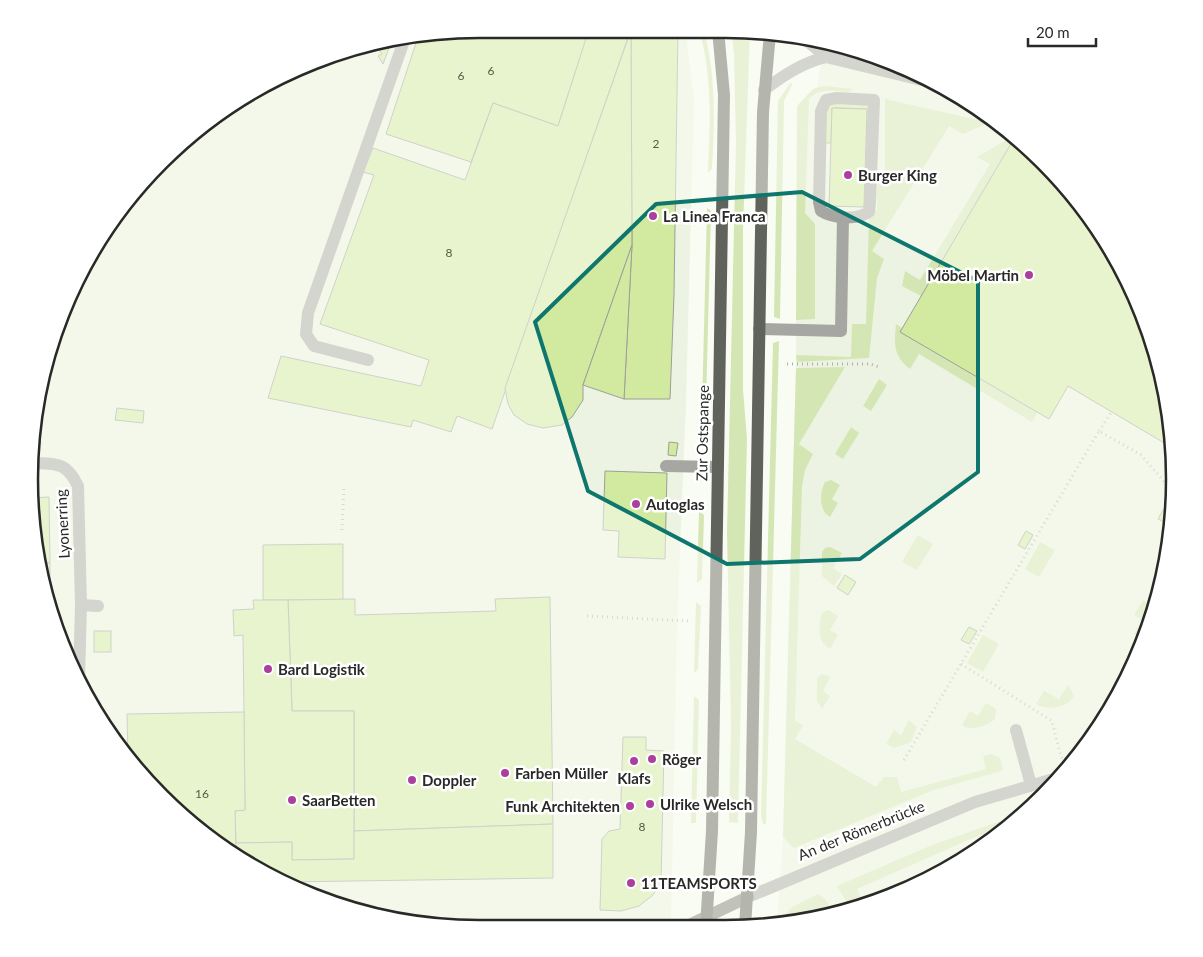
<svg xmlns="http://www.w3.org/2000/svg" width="1203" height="957" viewBox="0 0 1203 957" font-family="Lato,sans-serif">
  <rect width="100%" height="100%" fill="#f9fcf3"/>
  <g fill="#edf3e2">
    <path d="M479 29H685L694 99 686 402 677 624 671 928H478L391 920 306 894 205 835 140 775 89 703 44 595 29 478 44 362 89 253 161 160 254 89 362 44Z"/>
    <path d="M825 44 869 53 949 89 1021 140 1114 254 1150 334 1170 420 1173 508 1159 595 1128 678 1081 753 1021 817 949 868 869 904 777 923 783 837 796 368 797 106 817 86Z"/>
  </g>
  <g fill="#d5e6b5">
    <path d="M699 30H704C716 76 715 121 712 169L708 173C710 125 713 77 699 30Z"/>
    <path d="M731 30H750L743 229V389L747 439 738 823 729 822 731 725 727 532 736 141 734 53Z"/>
    <path d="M791 82 792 85 784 101 780 319 774 317 778 101Z"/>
    <path d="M825 86 853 89 849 92C834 91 820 87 809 99L805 213 815 224V319L796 320 797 106 813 89Z"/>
    <path d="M885 99 983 121 984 125 963 134 949 126 872 251 884 259 877 278 869 358 797 362 796 355 851 357 852 324H866L869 217 877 209V186L885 177Z"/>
    <path d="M1011 137 1014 139 921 296 902 286 905 271 920 280 990 164 977 157Z"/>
    <path d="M707 208 711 211 706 404 702 408Z"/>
    <path d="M896 324 902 328 901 332 1038 412 1032 422 919 354 910 369C893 357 894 343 896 324Z"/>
    <path d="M779 341 766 824H763L761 816 773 343Z"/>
    <path d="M845 367 799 444 813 454 805 470 802 486 795 721 803 725 795 739 876 787 884 777H897L901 792 986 769 983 756 992 754 1000 758 1003 769 1001 771 931 791 794 848 783 837 796 368Z"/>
    <path d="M879 379 887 385 871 411 863 406Z"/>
    <path d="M851 427 859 433 843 459 835 454Z"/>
    <path d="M831 480 840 485 832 499 838 503 830 517C819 511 819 493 825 482Z"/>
    <path d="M699 511 704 515 702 579 697 583Z"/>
    <path d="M918 535 933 544 917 570 902 562Z"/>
    <path d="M1040 542 1055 550 1039 577 1025 569Z"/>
    <path d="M830 547 842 553 833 568 842 574 834 586 822 576V552L825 548Z"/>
    <path d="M1143 600 1154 607 1141 638 1134 634 1142 620 1134 615Z"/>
    <path d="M696 602 701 606 698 669 694 673Z"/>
    <path d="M828 610 838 616 830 630 838 635 830 649C816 640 820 629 821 615L823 612Z"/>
    <path d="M983 635 999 644 983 672 967 663Z"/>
    <path d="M822 674 830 677 823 691 830 696 822 709 817 701V678Z"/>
    <path d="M1068 685 1074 696C1068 708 1047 711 1036 704L1044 691 1059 699Z"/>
    <path d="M694 696 699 700 696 823H691Z"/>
    <path d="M986 703 996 709 995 719C987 726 971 732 962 725L970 711 978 716Z"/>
    <path d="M909 720 917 727 911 742 894 748 886 744 894 730 901 735Z"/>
    <path d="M1024 813 1012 823 992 829 994 836 986 842 982 834 857 889 863 903 847 909 846 901 837 886 932 845Z"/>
    <path d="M818 894C826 899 830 903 829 912L779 922 792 907Z"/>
  </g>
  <g fill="#d2eaa0" stroke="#9da097">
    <path d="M478 29H574L588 34 558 126 493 103 471 162 386 134 418 37Z"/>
    <path d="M589 29H631L492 429 457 416 451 432 413 420 411 427 268 398 281 356 421 386 429 360 320 324 374 175 363 172 373 148 465 180 493 103 558 126Z"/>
    <path d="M678 29 674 295 670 399H624L632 245 631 30Z"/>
    <path d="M631 30 632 245 583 385V400L572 417 562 425 543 428 527 424 514 415 508 404 505 388Z"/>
    <path d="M392 40 383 64 378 56 382 54 374 43Z"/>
    <path d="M826 97 871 98 866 143 867 109 840 108H832L831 143H825Z"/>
    <path d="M832 108 867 109 864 207 829 206Z"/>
    <path d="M1012 142 1032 153 1114 254 1150 334 1170 420 1171 447 1068 386 1049 419 900 332Z"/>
    <path d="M632 245 624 399 583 385Z"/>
    <path d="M117 408 144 411 143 423 115 420Z"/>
    <path d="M669 442 678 443 676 456 668 455Z"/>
    <path d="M605 471 667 473 665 559 618 557 619 531 603 530Z"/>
    <path d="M49 497 50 563H40L31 498Z"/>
    <path d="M1166 505 1173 509 1166 523 1158 519Z"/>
    <path d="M1026 531 1033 535 1025 549 1018 545Z"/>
    <path d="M343 544V600H263V545Z"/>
    <path d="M40 563H50V609L44 595Z"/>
    <path d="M845 575 856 582 848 595 837 588Z"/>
    <path d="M550 597 553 824 354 831V711H292L288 600 355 599V615L496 611 495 599Z"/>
    <path d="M253 600H288L292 711H354V859L292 860V842L236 843 235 811 245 810 244 712 243 635 234 636 233 610 254 609Z"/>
    <path d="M969 627 977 631 969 644 961 640Z"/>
    <rect x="94" y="631" width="17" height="21"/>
    <path d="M244 712 245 810 235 811 236 854 205 835 140 775 128 758 127 714Z"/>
    <path d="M623 737H646V750L664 751 661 882 653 895 639 906 621 911 600 910 602 839 609 831 620 829Z"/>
    <path d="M553 824V878L285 882 236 854V843L292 842V860L354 859V831Z"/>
  </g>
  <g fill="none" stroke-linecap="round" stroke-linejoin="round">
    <g stroke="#afb1aa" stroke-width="3" stroke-dasharray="1 4" stroke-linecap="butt">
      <path d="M787 364H870L879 367"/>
      <path d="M36 429 41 447"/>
      <path d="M1099 431 1112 411"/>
      <path d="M342 530 344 485"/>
      <path d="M587 616 690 621"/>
      <path d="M961 664 1052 721 1061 757 1066 763"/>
      <path d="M904 760 1099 431 1141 455 1173 492"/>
    </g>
    <g stroke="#a6a7a3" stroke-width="12">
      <path d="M837 98 874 100 870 202 869 212C856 220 834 219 821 211L819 202 821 111 826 100Z"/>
      <path d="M759 329 841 331 843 217"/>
      <path d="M368 360 314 346 306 334 308 313 405 38"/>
      <path d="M666 466 718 467"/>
      <path d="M81 605 98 606"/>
      <path d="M1016 730 1031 785"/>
    </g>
    <g stroke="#a6a7a3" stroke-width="12">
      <path d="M806 40 826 57 938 84"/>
      <path d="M764 90C784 75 802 63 826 57"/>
      <path d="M31 463C56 464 66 461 78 486L81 605 79 679"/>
      <path d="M748 897 975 802 1057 778"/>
    </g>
    <path stroke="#7d7f79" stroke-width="12" d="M683 928 748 897"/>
    <g stroke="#60635c" stroke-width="12">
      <path d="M706 927 712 831 724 95 718 30"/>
      <path d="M745 927 751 832 763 112 770 33"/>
    </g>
  </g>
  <path d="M0 0H1203V957H0ZM802 192 978 281V472L860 559 727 564 588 491 535 322 656 204Z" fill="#f9fcf3" fill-opacity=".55" fill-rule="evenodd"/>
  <path fill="none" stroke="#0f766e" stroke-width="4" stroke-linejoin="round" d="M802 192 978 281V472L860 559 727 564 588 491 535 322 656 204Z"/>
  <g fill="#ab3f9e" stroke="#fff" stroke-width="2">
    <circle cx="848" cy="175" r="5"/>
    <circle cx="653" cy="216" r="5"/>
    <circle cx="1029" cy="275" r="5"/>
    <circle cx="636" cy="504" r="5"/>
    <circle cx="268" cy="669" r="5"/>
    <circle cx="652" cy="759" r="5"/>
    <circle cx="634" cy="761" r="5"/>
    <circle cx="505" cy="773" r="5"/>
    <circle cx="412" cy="780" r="5"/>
    <circle cx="292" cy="800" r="5"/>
    <circle cx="650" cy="804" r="5"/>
    <circle cx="630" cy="806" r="5"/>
    <circle cx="631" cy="883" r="5"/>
  </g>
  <g text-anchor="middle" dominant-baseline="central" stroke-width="5" stroke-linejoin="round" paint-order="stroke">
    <g font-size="12" fill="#535a45">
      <text x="491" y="70">6</text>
      <text x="461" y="75">6</text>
      <text x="656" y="143">2</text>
      <text x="449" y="252">8</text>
      <text x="202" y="793">16</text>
      <text x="642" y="826">8</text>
    </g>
    <g font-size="15" font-weight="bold" fill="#292a27" stroke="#fff" text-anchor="start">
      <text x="858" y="175">Burger King</text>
      <text x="663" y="216">La Linea Franca</text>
      <text x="1019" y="275" text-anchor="end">Möbel Martin</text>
      <text x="646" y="504">Autoglas</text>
      <text x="278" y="669">Bard Logistik</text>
      <text x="662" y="759">Röger</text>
      <text x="515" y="773">Farben Müller</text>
      <text x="634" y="778" text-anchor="middle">Klafs</text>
      <text x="422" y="780">Doppler</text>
      <text x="302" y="800">SaarBetten</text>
      <text x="660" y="804">Ulrike Welsch</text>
      <text x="620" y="806" text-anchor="end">Funk Architekten</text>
      <text x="641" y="883">11TEAMSPORTS</text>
    </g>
    <g font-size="15" fill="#292a27" stroke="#fff">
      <text transform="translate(702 433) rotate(-89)">Zur Ostspange</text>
      <text transform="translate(62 524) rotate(-93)">Lyonerring</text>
      <text transform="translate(861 830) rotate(-22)">An der Römerbrücke</text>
    </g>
  </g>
  <path d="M0 0H1203V957H0ZM479 38H725A441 441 0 0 1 1166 479V479A441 441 0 0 1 725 920H479A441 441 0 0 1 38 479V479A441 441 0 0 1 479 38Z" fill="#fff" fill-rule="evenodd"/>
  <path fill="none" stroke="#292a27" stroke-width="2.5" d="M479 38H725A441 441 0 0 1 1166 479V479A441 441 0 0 1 725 920H479A441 441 0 0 1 38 479V479A441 441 0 0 1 479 38Z"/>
  <path d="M1028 38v8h68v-8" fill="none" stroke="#292a27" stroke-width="2.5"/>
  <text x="1036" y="38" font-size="15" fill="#292a27" stroke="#ffffff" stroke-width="4" paint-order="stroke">20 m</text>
</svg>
